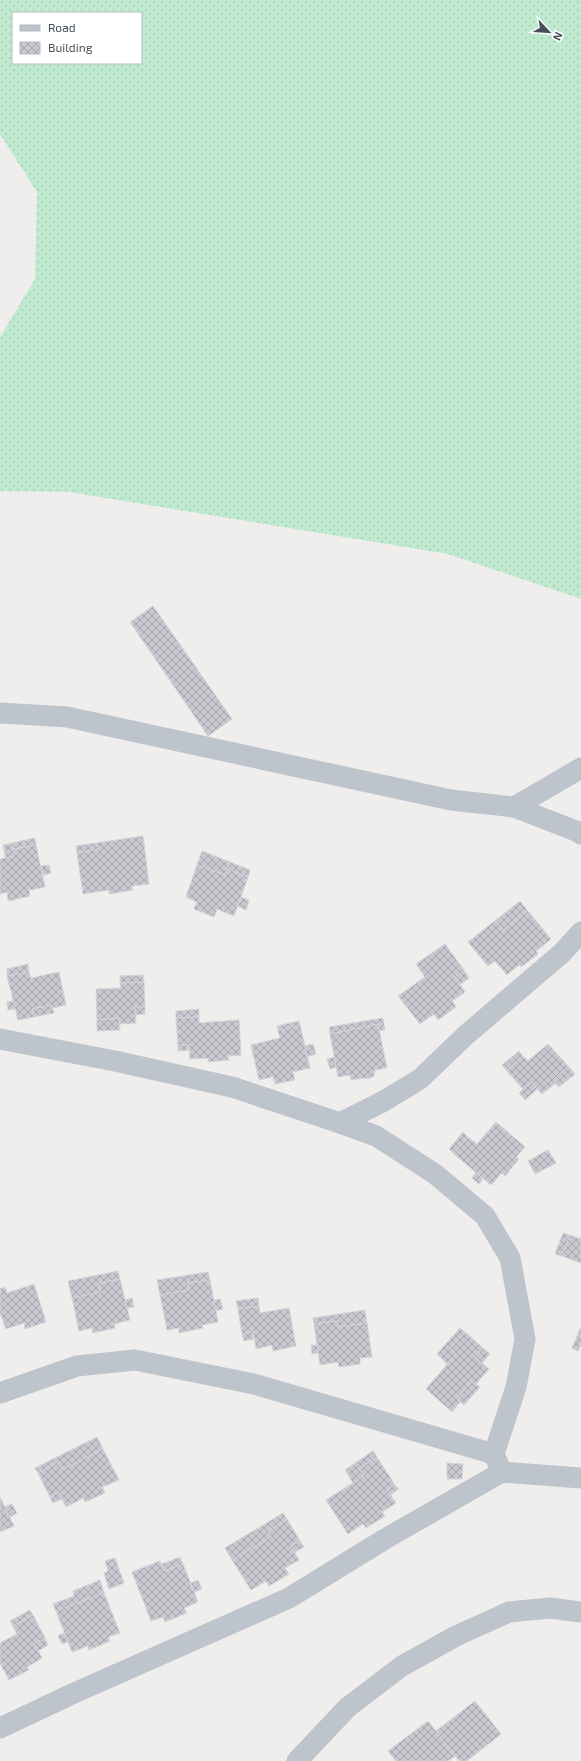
<svg xmlns="http://www.w3.org/2000/svg" width="581" height="1761" viewBox="0 0 581 1761" font-family="'Exo 2',sans-serif">
  <defs>
    <pattern id="grass-dots" width="8" height="8" patternUnits="userSpaceOnUse"><rect width="8" height="8" fill="#bfead0"/><path d="M2 2h.1M6 6h.1" fill="none" stroke="#a6cab5" stroke-width="1.8" stroke-linecap="round"/></pattern>
    <pattern id="building-cross-hatch" width="8" height="8" patternUnits="userSpaceOnUse"><rect width="8" height="8" fill="#c8c9d0"/><path d="M0 0l8 8M0 8l8-8" fill="none" stroke="#a4a6ac"/></pattern>
  </defs>
  <rect width="100%" height="100%" fill="#f0eded"/>
  <path fill="url(#grass-dots)" fill-rule="evenodd" d="M0 0H581V599L448 554 69 492 0 491V337L35 279 37 192 0 134ZM13 13H141V63H13Z"/>
  <g fill="url(#building-cross-hatch)" stroke="#d2d4d8">
    <path d="M153 606 232 719 208 736 130 622Z"/>
    <path d="M143 836 149 884 132 886 133 890 109 894V890L83 894 77 853 98 849 96 843Z"/>
    <path d="M35 838 36 845 13 849 12 843Z"/>
    <path d="M12 843 14 856 6 858 3 845Z"/>
    <path d="M96 843 98 849 77 853 76 846Z"/>
    <path d="M36 845 45 887 29 890 30 896 8 901 7 892 0 894V859L14 856 13 849Z"/>
    <path d="M202 851 230 862 225 875 197 865Z"/>
    <path d="M230 862 250 870 248 877 227 869Z"/>
    <path d="M49 865 51 873 43 875 41 866Z"/>
    <path d="M197 865 225 875 227 869 248 877 234 916 217 909 214 917 194 909 197 902 186 897Z"/>
    <path d="M241 897 249 900 246 910 238 906Z"/>
    <path d="M520 901 527 910 503 930 496 920Z"/>
    <path d="M527 910 551 939 536 951 538 954 521 967 519 965 507 975 495 961 488 966 468 942 496 920 503 930Z"/>
    <path d="M445 944 464 970 455 977 465 992 452 1001 456 1007 438 1020 434 1014 420 1024 398 996 425 977 416 964Z"/>
    <path d="M28 964 29 972 7 976V969Z"/>
    <path d="M464 970 469 978 460 985 455 977Z"/>
    <path d="M29 972 31 978 59 972 66 1005 52 1008V1005L32 1009 34 1017 18 1020 7 976Z"/>
    <path d="M143 975 144 982 120 983V976Z"/>
    <path d="M144 982 145 1007H135L136 1023 119 1024V1018L97 1020 96 989 121 988 120 983Z"/>
    <path d="M13 1001 15 1009 8 1010 7 1002Z"/>
    <path d="M52 1005 54 1013 34 1017 32 1009Z"/>
    <path d="M135 1007H145V1014L135 1015Z"/>
    <path d="M199 1009V1017L176 1018V1011Z"/>
    <path d="M199 1017V1023L239 1020 241 1055 228 1056 229 1060 208 1062V1058L190 1059 189 1045H178L176 1018Z"/>
    <path d="M119 1018 120 1030 97 1031V1020Z"/>
    <path d="M383 1018 385 1030 380 1031 378 1024 330 1034 329 1027Z"/>
    <path d="M299 1021 300 1025 278 1031 277 1026Z"/>
    <path d="M378 1024 387 1068 375 1070 374 1076 368 1079 364 1078 351 1080 350 1075 338 1077 330 1034Z"/>
    <path d="M300 1025 310 1068 293 1072 295 1080 275 1084 273 1077 259 1080 251 1045 280 1038 278 1031Z"/>
    <path d="M313 1044 316 1054 307 1057 305 1046Z"/>
    <path d="M548 1044 568 1066 553 1080 556 1083 542 1094 531 1082 523 1089 506 1070 523 1056 528 1061Z"/>
    <path d="M178 1045H189V1050L178 1051Z"/>
    <path d="M519 1051 523 1056 506 1070 502 1065Z"/>
    <path d="M334 1057 336 1067 330 1069 327 1059Z"/>
    <path d="M568 1066 575 1074 559 1087 553 1080Z"/>
    <path d="M531 1082 537 1089 525 1100 519 1093Z"/>
    <path d="M496 1122 525 1147 516 1157 519 1159 505 1176 502 1173 491 1185 454 1154 468 1137 477 1144Z"/>
    <path d="M463 1132 468 1137 454 1154 449 1149Z"/>
    <path d="M548 1150 556 1163 535 1174 528 1161Z"/>
    <path d="M476 1172 483 1179 479 1184 472 1178Z"/>
    <path d="M563 1233 570 1235 562 1256 555 1254Z"/>
    <path d="M570 1235 580 1239 581 1236V1263L562 1256Z"/>
    <path d="M118 1271 120 1279 99 1283 100 1292 72 1298 68 1281Z"/>
    <path d="M208 1272 210 1280 188 1283 189 1290 160 1295 157 1280Z"/>
    <path d="M120 1279 130 1320 114 1324 115 1328 93 1333 92 1328 79 1331 72 1298 100 1292 99 1283Z"/>
    <path d="M210 1280 218 1322 202 1325 203 1328 179 1333V1328L167 1330 160 1295 189 1290 188 1283Z"/>
    <path d="M34 1284 46 1322 25 1329 24 1323 6 1329 0 1313V1289L5 1287 7 1293Z"/>
    <path d="M132 1298 134 1307 127 1308 125 1300Z"/>
    <path d="M258 1298 259 1306 238 1309 236 1301Z"/>
    <path d="M220 1299 223 1309 215 1311 214 1300Z"/>
    <path d="M259 1306 260 1313 289 1308 296 1346 273 1351 272 1345 256 1349 253 1331 242 1334 238 1309Z"/>
    <path d="M365 1310 367 1323 338 1327 337 1321 314 1324 313 1318Z"/>
    <path d="M337 1321 338 1327 367 1323 372 1357 360 1358V1364L339 1367 338 1362 320 1365 314 1324Z"/>
    <path d="M581 1327V1344L578 1351 572 1348Z"/>
    <path d="M460 1328 465 1332 450 1349 456 1354 447 1364 437 1354Z"/>
    <path d="M253 1331 254 1339 244 1341 242 1334Z"/>
    <path d="M465 1332 483 1348 475 1357 489 1369 476 1384 472 1381 457 1399 460 1402 452 1412 426 1389 456 1354 450 1349Z"/>
    <path d="M311 1345H318V1353L312 1354Z"/>
    <path d="M483 1348 490 1354 482 1363 475 1357Z"/>
    <path d="M472 1381 480 1387 464 1405 457 1399Z"/>
    <path d="M97 1437 103 1449 62 1470 58 1462 38 1473 35 1468Z"/>
    <path d="M103 1449 119 1480 102 1487 105 1493 85 1502 83 1498 66 1507 59 1492 50 1497 38 1473 58 1462 62 1470Z"/>
    <path d="M373 1451 377 1457 359 1469 364 1476 353 1483 345 1470Z"/>
    <path d="M377 1457 395 1485 387 1490 396 1503 382 1512 385 1516 366 1528 363 1524 348 1534 326 1500 364 1476 359 1469Z"/>
    <path d="M447 1463 463 1464 462 1479H447Z"/>
    <path d="M395 1485 399 1489 390 1495 387 1490Z"/>
    <path d="M59 1492 62 1499 53 1503 50 1497Z"/>
    <path d="M0 1497 14 1526 0 1532Z"/>
    <path d="M12 1504 17 1513 10 1517 5 1507Z"/>
    <path d="M283 1513 287 1519 268 1531 271 1537 232 1560 225 1548Z"/>
    <path d="M287 1519 300 1541 291 1546 299 1560 285 1568 289 1574 269 1586 266 1581 251 1590 232 1560 271 1537 268 1531Z"/>
    <path d="M300 1541 304 1547 295 1552 291 1546Z"/>
    <path d="M180 1557 183 1564 164 1571 162 1564Z"/>
    <path d="M115 1558 124 1583 109 1589 104 1573 108 1571 105 1561Z"/>
    <path d="M160 1561 164 1571 183 1564 198 1602 184 1608 187 1613 165 1622 163 1617 151 1621 132 1572Z"/>
    <path d="M100 1580 104 1593 56 1611 53 1604 74 1596 73 1591Z"/>
    <path d="M198 1580 202 1589 194 1592 191 1583Z"/>
    <path d="M104 1593 120 1633 108 1637 110 1641 89 1650 88 1646 72 1652 56 1611Z"/>
    <path d="M30 1610 33 1615 13 1626 10 1621Z"/>
    <path d="M33 1615 45 1638 34 1644 42 1658 27 1667 29 1670 9 1680 0 1663V1643L17 1634 13 1626Z"/>
    <path d="M64 1633 68 1642 62 1644 58 1636Z"/>
    <path d="M45 1638 48 1645 38 1651 34 1644Z"/>
    <path d="M475 1701 501 1734 467 1761H459L436 1731Z"/>
    <path d="M428 1721 455 1756 448 1761H396L388 1751Z"/>
  </g>
  <g fill="none" stroke-linecap="round" stroke-linejoin="round">
    <g stroke="#bdc4cb" stroke-width="21">
      <path d="M0 713 67 717 451 800 514 807 581 768"/>
      <path d="M514 807 576 831 581 834"/>
      <path d="M0 1039 115 1061 232 1087 340 1123 376 1136 435 1174 485 1216 510 1258 525 1339 516 1387 494 1454"/>
      <path d="M340 1123 384 1101 420 1079 466 1035 562 953 581 932"/>
      <path d="M0 1393 77 1366 135 1360 254 1384 494 1454 499 1466"/>
      <path d="M0 1728 72 1694 289 1598 385 1539 502 1472 581 1478"/>
      <path d="M297 1761 348 1707 402 1666 456 1636 509 1612 550 1608 581 1612"/>
    </g>
  </g>
  <rect x="12" y="12" width="130" height="52" fill="#ffffff" stroke="#b5b9bd"/>
  <rect x="20" y="25" width="20" height="6" fill="#bdc4cb" stroke="#b5b9bd"/>
  <text x="48" y="32" font-size="12" fill="#475059">Road</text>
  <rect x="20" y="42" width="20" height="12" fill="url(#building-cross-hatch)" stroke="#b5b9bd"/>
  <text x="48" y="52" font-size="12" fill="#475059">Building</text>
  <g transform="translate(549 32) rotate(115)" stroke="#ffffff" stroke-width="3" paint-order="stroke">
  <path d="M0-3L7 15L0 10L-7 15Z" fill="#475059"/>
  <text y="-6" font-size="11" font-weight="bold" text-anchor="middle" fill="#475059">N</text>
  </g>
</svg>
